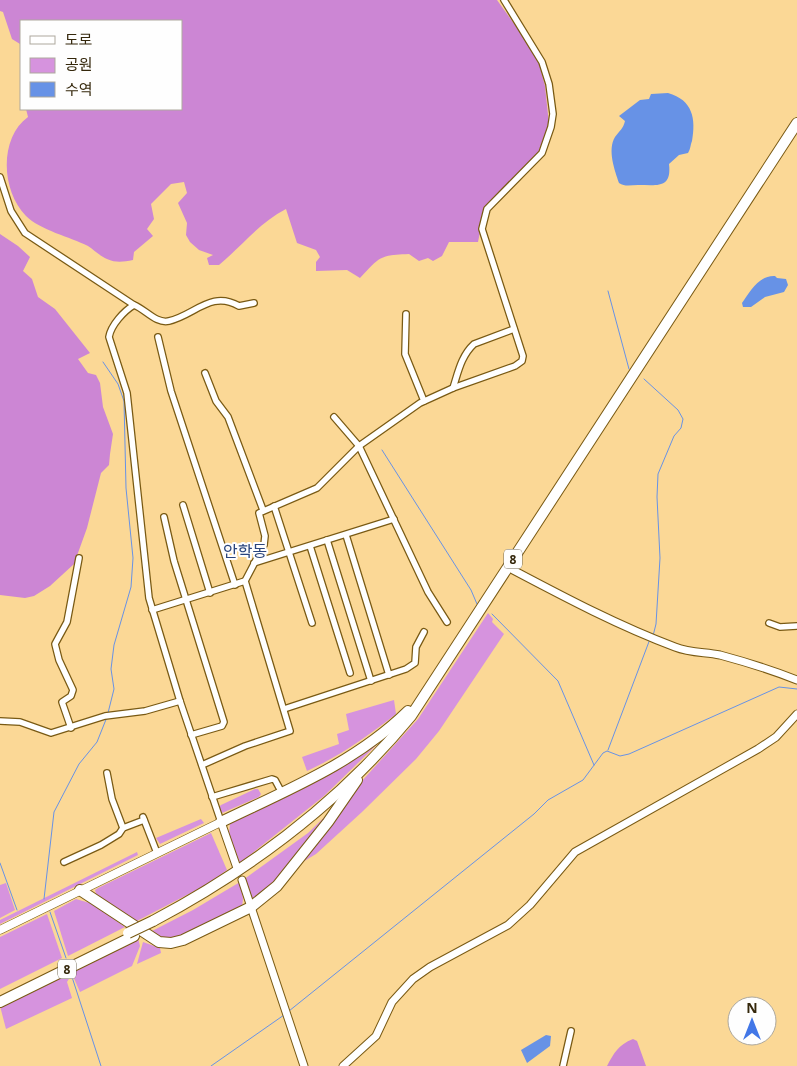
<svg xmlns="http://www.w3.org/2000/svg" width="797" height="1066" viewBox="0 0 797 1066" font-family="'Open Sans','Noto Sans KR',sans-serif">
  <rect width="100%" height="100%" fill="#fbd896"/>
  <g fill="#d693de">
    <path d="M488 613 493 619 492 622 504 634 439 731 416 759 362 812 316 854 301 863 361 782 418 719Z"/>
    <path d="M394 700 396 714C368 736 340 756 307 771L302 757 339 744 337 734 349 730 346 714Z"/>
    <path d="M393 729 324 796 240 863 229 835 230 823 315 782 367 752Z"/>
    <path d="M255 789H258L261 794 259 797 222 813 219 807 221 805Z"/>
    <path d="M339 803 275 882 252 901 243 880 308 833Z"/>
    <path d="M201 819 204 823 160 844 156 838Z"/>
    <path d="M211 833 227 870 206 885 135 922 97 897 95 890 98 888Z"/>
    <path d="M137 852 138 855 0 924V920Z"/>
    <path d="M240 882 243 899 242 907 177 938 168 939 154 936 152 931 193 910Z"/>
    <path d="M6 883 15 910 0 918V885Z"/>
    <path d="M76 899 93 904 125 927 68 956 54 911Z"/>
    <path d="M47 914 62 958 0 989V937Z"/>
    <path d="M138 938 140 946 132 966 80 992 73 976 70 977 67 982 72 998 6 1029 0 1006Z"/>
    <path d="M143 942 160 948 161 953 137 964Z"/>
  </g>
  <g fill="#cc86d4">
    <path d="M0 0H497L530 46 539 64 545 86 549 124 538 153 485 207 478 242H449L442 256 433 261 428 258 419 261 409 254C379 255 380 257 360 278L347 270 316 271V262L320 257 316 250 297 243 286 209C259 223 242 246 219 265H209L207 258 213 255 199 250 190 242 186 235 187 223 178 203 187 193 184 182 171 184 151 204 154 219 147 229 153 236 134 252 133 260C123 262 116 263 107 259 100 256 94 250 88 246 70 237 40 230 26 216 0 189 0 137 28 117L26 109H181V21H21V49L20 44 12 39 3 12 0 11Z"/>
    <path d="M0 234 18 246 30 257 23 271 32 279 38 297 55 309 90 353 78 359 88 373 96 375 100 383 103 407 113 434 110 454 109 465 101 473 87 528 74 564 50 586 34 596 25 598 0 595Z"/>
    <path d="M633 1039 637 1041 646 1066H607C614 1053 618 1045 633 1039Z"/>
  </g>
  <g fill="#6792e6">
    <path d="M668 93C693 100 696 119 692 141 690 146 691 148 688 153L679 155 669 164C672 189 657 185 638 185 631 185 625 187 619 183 615 171 607 150 615 137 620 130 623 129 625 121L619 116 640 100 649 99 651 94Z"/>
    <path d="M775 276 777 278 786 279 788 285 784 292 765 297 751 307H743L742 303C750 292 759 275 775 276Z"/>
    <path d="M546 1035 551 1036 550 1046 527 1063 521 1050Z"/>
  </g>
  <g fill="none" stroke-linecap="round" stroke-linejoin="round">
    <g stroke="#6792e6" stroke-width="1">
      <path d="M608 291 629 369"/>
      <path d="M103 362 118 384 124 401 126 488 133 558 131 587 114 645 111 669 114 689 108 713"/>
      <path d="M644 379 678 410 683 419 681 428 674 436 658 474 657 497 660 558 656 624 653 636"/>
      <path d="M382 450 471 590 477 604"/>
      <path d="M492 614 558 681 594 765"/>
      <path d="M608 750 650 639"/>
      <path d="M0 863 17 910"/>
      <path d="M44 899 54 812 79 764 97 742 107 717"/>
      <path d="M50 912 66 958"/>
      <path d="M72 977 101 1066"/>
      <path d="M289 1011 534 814 548 800 583 780 603 753 607 751 620 756 629 754 779 687 797 689"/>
      <path d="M211 1066 284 1015"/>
    </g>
    <defs>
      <g id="minor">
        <path d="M0 177 11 211 25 233 134 305"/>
        <path d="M406 314 405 354 424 401"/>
        <path d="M158 337 171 391 235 585"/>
        <path d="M205 373 216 401 228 417 263 510"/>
        <path d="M453 388C458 373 461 356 474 344L514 329"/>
        <path d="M334 417 359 446 428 592 447 622"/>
        <path d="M183 505 210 593"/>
        <path d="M274 506 312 623"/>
        <path d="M164 517 174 561 224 722 222 726 191 735"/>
        <path d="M346 535 389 675"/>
        <path d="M327 540 371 681"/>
        <path d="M310 546 350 673"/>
        <path d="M254 563 394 519"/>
        <path d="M152 610 245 581 264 545 265 536 259 513 317 488 359 446 420 403 453 388 515 366 522 361 523 356 482 229 487 209 542 153 551 127 553 114 549 84 542 62 504 0"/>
        <path d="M769 623 780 627 797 626"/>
        <path d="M284 709 406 669 415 663 416 647 424 632"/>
        <path d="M0 721 20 722 51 733 105 716 145 711 180 701"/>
        <path d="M71 728 62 702 71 696 73 690 59 660 55 644 67 622 79 558"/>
        <path d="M202 765 245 746 290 731 245 581"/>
        <path d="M107 773 112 799 123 828"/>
        <path d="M212 797 272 779 275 780 282 793"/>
        <path d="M143 817 157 853"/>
        <path d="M221 822 180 701 149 598 127 393 109 337C111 325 124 311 134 305 145 309 156 324 169 321 195 315 211 290 239 306L254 303"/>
        <path d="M64 862 101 845 119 834 123 828 144 820"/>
        <path d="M563 1066 571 1031"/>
      </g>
      <g id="tertiary">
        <path d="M513 570C566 598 619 626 675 647 690 653 705 652 720 655 746 662 772 670 797 680"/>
        <path d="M221 822 237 868"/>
        <path d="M242 880 304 1066"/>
        <path d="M343 1066 376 1036 392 1002 413 979 430 967 508 925 530 905 575 852 758 749 776 737 797 714"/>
      </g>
      <path id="secondary" d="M0 930 221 822"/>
      <g id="motorway">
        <path d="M221 822C287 790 355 763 408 711"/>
        <path d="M80 890 159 942 171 943 183 940 251 907 277 886 328 822 357 780"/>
        <path d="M153 921C251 869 340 802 411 716L797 123"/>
        <path d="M0 1002 134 936"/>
      </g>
    </defs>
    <use href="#minor" stroke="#795a14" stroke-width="8"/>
    <use href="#tertiary" stroke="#795a14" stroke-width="9"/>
    <use href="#secondary" stroke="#795a14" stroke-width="9"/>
    <use href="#motorway" stroke="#795a14" stroke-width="12"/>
    <use href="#minor" stroke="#fff" stroke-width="5.5"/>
    <use href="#tertiary" stroke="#fff" stroke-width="7"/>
    <use href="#secondary" stroke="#fff" stroke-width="8"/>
    <use href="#motorway" stroke="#fff" stroke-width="10"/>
    <defs>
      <path id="motorway-bridge" d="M128 933 153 921"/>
    </defs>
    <use href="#motorway-bridge" stroke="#795a14" stroke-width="12" stroke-linecap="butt"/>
    <use href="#motorway-bridge" stroke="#fff" stroke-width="10"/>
  </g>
  <g text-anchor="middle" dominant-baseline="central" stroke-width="4" stroke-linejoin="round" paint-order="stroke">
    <g fill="#fefefe" stroke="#716854" stroke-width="1">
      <rect x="504" y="549.5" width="18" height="19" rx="4"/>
      <rect x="58" y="959.5" width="18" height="19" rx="4"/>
    </g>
    <g font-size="12" font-weight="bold" fill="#34270b">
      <text x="513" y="559">8</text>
      <text x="67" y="969">8</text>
    </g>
    <g font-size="16" fill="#2a457d" stroke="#fefefe">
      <text x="245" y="551">안학동</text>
    </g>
  </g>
  <rect x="20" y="20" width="162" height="90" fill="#fefefe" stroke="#ada89d"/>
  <rect x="30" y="36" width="25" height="8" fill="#ffffff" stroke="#ada89d"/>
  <text x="65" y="45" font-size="15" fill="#34270b">도로</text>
  <rect x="30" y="58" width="25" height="15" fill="#d693de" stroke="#ada89d"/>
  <text x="65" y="70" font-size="15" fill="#34270b">공원</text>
  <rect x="30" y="82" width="25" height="15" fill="#6792e6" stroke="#ada89d"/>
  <text x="65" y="95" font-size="15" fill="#34270b">수역</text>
  <g transform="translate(752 1021)"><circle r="24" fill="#fefefe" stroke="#ada89d"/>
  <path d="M0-4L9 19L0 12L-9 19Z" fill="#4277e7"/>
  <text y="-8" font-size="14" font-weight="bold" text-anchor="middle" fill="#34270b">N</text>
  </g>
</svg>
